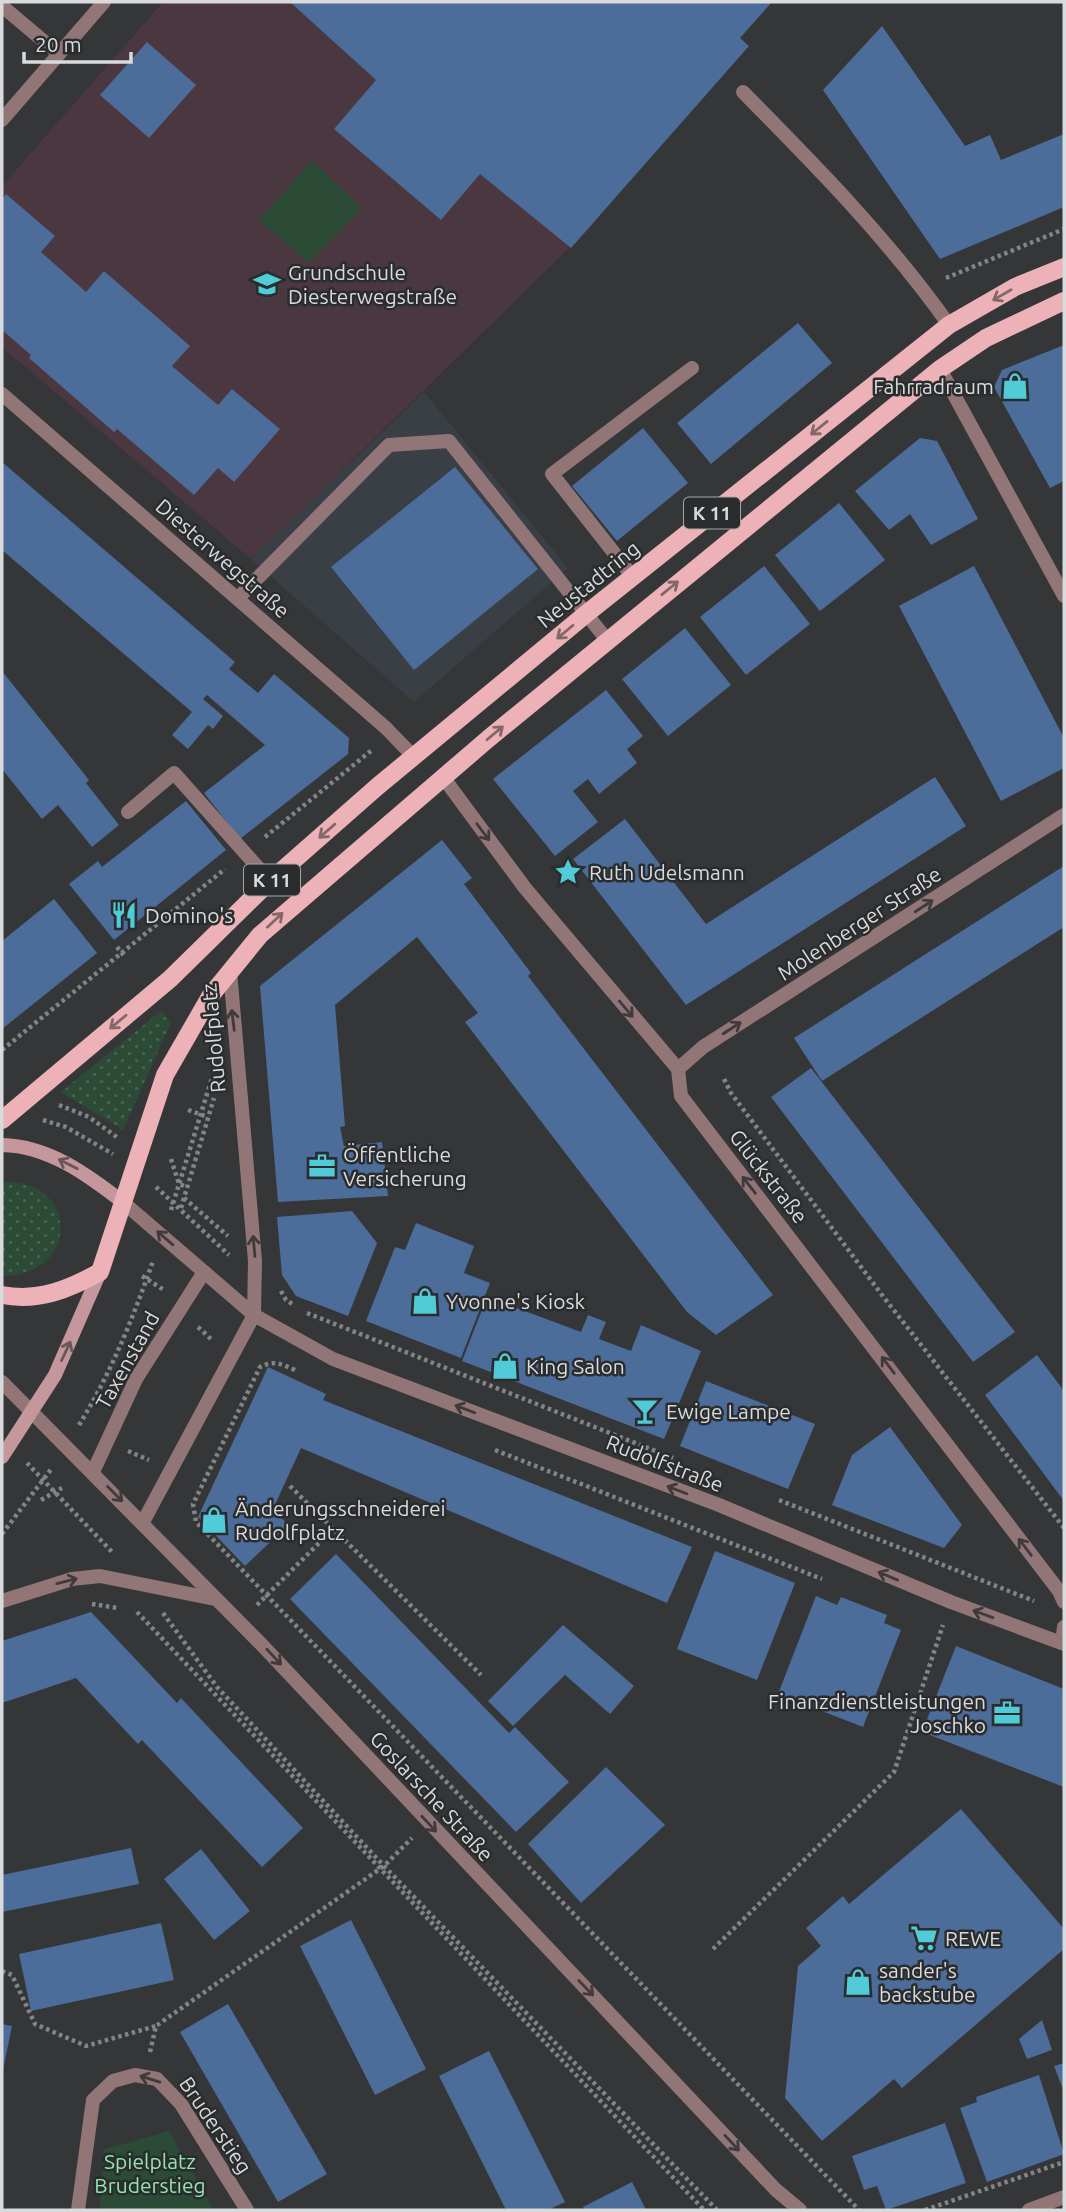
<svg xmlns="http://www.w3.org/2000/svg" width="1066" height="2212" viewBox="0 0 1066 2212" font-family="Ubuntu,sans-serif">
  <defs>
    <pattern id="grass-dots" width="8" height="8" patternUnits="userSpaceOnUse" patternTransform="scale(1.75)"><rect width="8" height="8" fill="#2b4b37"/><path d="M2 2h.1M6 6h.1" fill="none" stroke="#496453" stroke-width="1.8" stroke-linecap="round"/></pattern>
  </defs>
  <rect width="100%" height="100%" fill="#353638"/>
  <path fill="#3a3f46" d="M424 392 568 568 414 702 251 559Z"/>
  <path fill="#4b373f" d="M163 2H345L596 222 251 559 2 347V186Z"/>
  <g fill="url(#grass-dots)">
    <path d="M161 1011 171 1022 123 1130 61 1092Z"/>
    <path d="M2 1182C79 1178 81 1276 2 1276Z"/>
  </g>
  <g fill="#2b4b37">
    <path d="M312 161 362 208 309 263 259 220Z"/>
    <path d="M169 2131 214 2210H99L105 2149Z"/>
  </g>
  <g fill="#4c6c99">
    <path d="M290 2H772L740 38 749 46 571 248 480 174 441 220 334 129 376 80Z"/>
    <path d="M882 26 965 146 990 135 1001 160 1064 134V207L940 259 823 90Z"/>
    <path d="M147 42 196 85 149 138 100 95Z"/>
    <path d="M6 194 55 236 41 252 86 292 104 271 190 346 172 366 218 405 232 389 280 429 234 482 218 468 194 495 117 429 114 432 29 358 31 355 2 330V199Z"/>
    <path d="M798 323 832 363 711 464 677 423Z"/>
    <path d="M1064 345V481L1050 488 994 387 1002 370Z"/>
    <path d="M643 428 688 483 617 541 572 486Z"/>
    <path d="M920 438 937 441 978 519 931 545 910 514 889 530 855 491Z"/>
    <path d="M2 462 235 662 229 669 258 693 274 674 349 738 348 754 240 839 204 793 265 745 207 695 203 699 223 716 213 729 208 725 188 749 172 735 192 712 2 550Z"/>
    <path d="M455 467 538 569 414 670 331 567Z"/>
    <path d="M839 503 885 560 820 611 775 555Z"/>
    <path d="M764 566 810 624 746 675 700 617Z"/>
    <path d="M974 566 1064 738V768L1001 801 899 606Z"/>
    <path d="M685 628 731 685 668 736 622 679Z"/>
    <path d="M2 671 89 780 86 783 119 825 92 847 58 805 42 819 2 769Z"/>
    <path d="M606 690 643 736 627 749 637 763 599 794 588 779 573 791 598 822 555 856 493 779Z"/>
    <path d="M935 777 966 826 686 1005 573 859 625 819 706 924Z"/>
    <path d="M186 801 226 850 114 940 69 884 98 861 102 867Z"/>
    <path d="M442 840 472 878 464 884 531 973 528 976 773 1295 716 1335 687 1312 465 1022 478 1013 417 937 335 1005 345 1126 340 1127 344 1146 382 1142 388 1196 278 1202 260 986Z"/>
    <path d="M1064 866V927L822 1081 794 1038Z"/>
    <path d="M54 899 97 953 2 1029V941Z"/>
    <path d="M811 1068 1015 1332 973 1362 771 1097Z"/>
    <path d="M352 1211 377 1243 348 1316 296 1296 282 1275 277 1217Z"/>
    <path d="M416 1223 474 1246 464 1273 490 1283 461 1358 366 1321 395 1247 405 1250Z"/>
    <path d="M487 1297 581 1332 588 1315 606 1322 599 1339 631 1351 641 1325 701 1351 664 1439 462 1361Z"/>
    <path d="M1037 1355 1064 1391V1501L985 1395Z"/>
    <path d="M268 1367 326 1394 323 1400 692 1547 667 1603 301 1448 273 1509 288 1525 245 1566 198 1517Z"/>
    <path d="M706 1381 815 1424 788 1489 680 1446Z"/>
    <path d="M890 1427 962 1525 944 1548 832 1505 852 1455Z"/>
    <path d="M715 1551 795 1583 757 1680 677 1649Z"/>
    <path d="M336 1554 509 1733 515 1727 569 1782 516 1832 290 1599Z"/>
    <path d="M816 1596 837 1605 841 1597 887 1615 884 1623 901 1630 863 1727 778 1694Z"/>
    <path d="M91 1612 177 1703 181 1698 303 1828 262 1867 142 1740 138 1744 136 1742 76 1678 2 1703V1641Z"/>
    <path d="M563 1625 634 1686 610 1714 565 1675 513 1726 488 1701Z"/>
    <path d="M956 1646 1064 1689V1787L922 1732Z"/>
    <path d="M606 1767 665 1825 581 1903 528 1844Z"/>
    <path d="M961 1809 1064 1929V1949L902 2088 894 2079 822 2141 785 2098 798 1966 821 1946 806 1928 843 1896 849 1904Z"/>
    <path d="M131 1848 139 1884 2 1912V1875Z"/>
    <path d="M201 1849 250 1911 214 1940 164 1879Z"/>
    <path d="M351 1920 426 2069 375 2095 300 1946Z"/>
    <path d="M161 1923 174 1980 31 2011 19 1954Z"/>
    <path d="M228 2004 327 2174 278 2202 180 2032Z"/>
    <path d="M1042 2020 1052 2050 1027 2059 1019 2039Z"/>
    <path d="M2 2024 12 2026 3 2070H2Z"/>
    <path d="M489 2051 565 2202 548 2210H506L439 2076Z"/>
    <path d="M1064 2063V2092L1054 2066Z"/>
    <path d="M1039 2075 1064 2154 987 2182 960 2108 977 2102 976 2097Z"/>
    <path d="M945 2123 966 2183 886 2210 877 2186 864 2190 852 2156Z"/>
    <path d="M632 2182 646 2210H585L583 2207Z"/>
  </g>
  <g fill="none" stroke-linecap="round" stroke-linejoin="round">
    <g stroke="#838485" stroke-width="4.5" stroke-dasharray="3.5 3.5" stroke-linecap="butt">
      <path d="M946 278 1064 229"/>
      <path d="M265 837 372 750"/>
      <path d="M117 947 125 957"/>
      <path d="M2 1050 225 869"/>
      <path d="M724 1079 731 1093 882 1295 1064 1528"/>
      <path d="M59 1105 89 1117 118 1138"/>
      <path d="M188 1110 208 1117"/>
      <path d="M43 1120 66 1127 113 1154"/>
      <path d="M171 1159 179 1184 187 1187"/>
      <path d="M156 1187 229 1255"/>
      <path d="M184 1198 228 1236"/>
      <path d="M181 1208 214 1098"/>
      <path d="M171 1210 212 1078"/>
      <path d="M142 1276 164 1290"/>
      <path d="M281 1291 286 1300 294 1305"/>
      <path d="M307 1313 673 1458"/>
      <path d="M198 1327 212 1340"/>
      <path d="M295 1370C282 1364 273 1360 260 1367L193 1504 196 1522 859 2210"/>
      <path d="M79 1425C111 1373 133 1318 153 1261"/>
      <path d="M495 1450 822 1579"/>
      <path d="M128 1451 149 1460"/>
      <path d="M27 1463 113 1553"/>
      <path d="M290 1486 481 1675"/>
      <path d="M41 1500 62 1488"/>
      <path d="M779 1500 1034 1601"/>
      <path d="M2 1534 52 1468"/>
      <path d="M92 1604 118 1608"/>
      <path d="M257 1605 333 1529"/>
      <path d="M137 1612 704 2210"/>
      <path d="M163 1613 217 1687 384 1866 717 2210"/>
      <path d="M713 1949 894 1772 943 1625"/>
      <path d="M2 1971 12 1975 35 2024 86 2046 156 2026"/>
      <path d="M150 2052 156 2026 384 1866 412 1838"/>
      <path d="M925 2210 1064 2162"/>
    </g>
    <g stroke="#927577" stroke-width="14">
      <path d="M2 6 59 54"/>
      <path d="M743 92C816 166 889 240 949 325"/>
      <path d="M633 577 552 474 692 368"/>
      <path d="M238 598 389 445 449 441 607 640"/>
      <path d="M128 812 174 773 270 881"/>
      <path d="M93 1472 136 1379 204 1272"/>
    </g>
    <g stroke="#927577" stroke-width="14">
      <path d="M2 120 104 2"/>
      <path d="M940 369 1064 596"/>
      <path d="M2 394 386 728 414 757"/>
      <path d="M443 777 525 888 678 1069 681 1096 1059 1591 1064 1602"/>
      <path d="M678 1069 703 1047 1064 815"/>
      <path d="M124 1203 254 1315 333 1359 719 1505 951 1602 1064 1644"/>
      <path d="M2 1382 262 1645 776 2190 800 2210"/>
      <path d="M143 1522 254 1315 255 1261 230 971"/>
      <path d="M2 1601 72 1579 100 1576 215 1599"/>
      <path d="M1062 1643 1064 1627"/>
      <path d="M78 2210 93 2100 113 2081 135 2075 157 2079 181 2104 247 2210"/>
      <path d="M1029 2210 1064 2197"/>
    </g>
    <g stroke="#c5979c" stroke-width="14">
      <path d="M2 1145C49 1146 88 1175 124 1203"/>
      <path d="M2 1457 55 1375 100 1272"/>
    </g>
    <g stroke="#edb2b7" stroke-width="18">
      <path d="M2 1120 170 979 270 881 378 786 586 614 949 325 1015 287 1064 267"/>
      <path d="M2 1295C39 1302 69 1289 100 1272L165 1075 211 995 260 935 488 739 940 369 986 338 1064 301"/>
    </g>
  </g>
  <defs><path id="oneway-shaft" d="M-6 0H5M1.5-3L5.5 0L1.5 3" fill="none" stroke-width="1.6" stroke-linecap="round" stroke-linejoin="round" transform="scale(1.75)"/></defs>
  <g stroke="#82686c">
    <use href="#oneway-shaft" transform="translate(1002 295) rotate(150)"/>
    <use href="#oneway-shaft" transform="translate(819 428) rotate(141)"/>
    <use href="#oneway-shaft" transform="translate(670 588) rotate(-39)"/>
    <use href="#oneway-shaft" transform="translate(565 632) rotate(140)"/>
    <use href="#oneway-shaft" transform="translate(495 733) rotate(-40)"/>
    <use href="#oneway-shaft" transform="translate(327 831) rotate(139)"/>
    <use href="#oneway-shaft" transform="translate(275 920) rotate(-43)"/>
    <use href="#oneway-shaft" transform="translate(118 1022) rotate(140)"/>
  </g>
  <g stroke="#3f3b3d">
    <use href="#oneway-shaft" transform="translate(483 832) rotate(53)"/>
    <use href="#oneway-shaft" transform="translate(924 906) rotate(-33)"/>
    <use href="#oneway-shaft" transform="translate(626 1009) rotate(50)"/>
    <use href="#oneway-shaft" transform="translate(233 1020) rotate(-97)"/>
    <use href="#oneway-shaft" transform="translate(732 1028) rotate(-33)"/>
    <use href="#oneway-shaft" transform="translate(749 1185) rotate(-128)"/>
    <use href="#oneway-shaft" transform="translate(165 1238) rotate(-139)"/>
    <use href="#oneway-shaft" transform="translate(254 1246) rotate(-95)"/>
    <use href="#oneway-shaft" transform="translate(888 1365) rotate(-127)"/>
    <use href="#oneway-shaft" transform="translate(465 1409) rotate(-159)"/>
    <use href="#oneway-shaft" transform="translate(677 1490) rotate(-159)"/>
    <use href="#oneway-shaft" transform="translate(115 1494) rotate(45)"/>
    <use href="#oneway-shaft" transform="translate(1025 1547) rotate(-127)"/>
    <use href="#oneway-shaft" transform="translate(888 1576) rotate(-157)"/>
    <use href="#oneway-shaft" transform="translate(67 1581) rotate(-14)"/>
    <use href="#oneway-shaft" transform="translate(983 1614) rotate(-160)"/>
    <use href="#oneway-shaft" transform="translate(274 1657) rotate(47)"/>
    <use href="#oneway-shaft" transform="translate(429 1824) rotate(47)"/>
    <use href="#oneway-shaft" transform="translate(586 1988) rotate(46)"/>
    <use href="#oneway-shaft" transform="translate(150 2079) rotate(-163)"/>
    <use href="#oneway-shaft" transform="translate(732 2143) rotate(47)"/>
  </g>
  <g stroke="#68575a">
    <use href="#oneway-shaft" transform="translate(68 1164) rotate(-153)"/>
    <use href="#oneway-shaft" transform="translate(66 1351) rotate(-65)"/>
  </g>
  <defs>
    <symbol id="school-bare" viewBox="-9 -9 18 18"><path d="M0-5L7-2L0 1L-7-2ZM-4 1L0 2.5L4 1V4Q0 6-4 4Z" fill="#52cbd8" stroke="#2a2c2e" stroke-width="2.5" paint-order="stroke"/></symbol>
    <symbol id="shop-bare" viewBox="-9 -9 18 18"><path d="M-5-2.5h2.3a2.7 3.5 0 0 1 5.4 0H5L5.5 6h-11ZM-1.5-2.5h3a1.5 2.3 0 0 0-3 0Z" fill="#52cbd8" stroke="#2a2c2e" stroke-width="2.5" paint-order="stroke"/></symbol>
    <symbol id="sight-bare" viewBox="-9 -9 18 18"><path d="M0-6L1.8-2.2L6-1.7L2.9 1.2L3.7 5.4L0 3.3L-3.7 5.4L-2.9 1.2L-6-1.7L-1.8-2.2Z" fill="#52cbd8" stroke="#2a2c2e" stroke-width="2.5" paint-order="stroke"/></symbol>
    <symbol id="restaurant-bare" viewBox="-9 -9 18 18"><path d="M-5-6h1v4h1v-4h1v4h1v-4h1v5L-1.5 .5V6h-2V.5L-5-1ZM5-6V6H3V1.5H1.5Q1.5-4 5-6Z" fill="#52cbd8" stroke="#2a2c2e" stroke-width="2.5" paint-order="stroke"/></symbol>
    <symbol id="office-bare" viewBox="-9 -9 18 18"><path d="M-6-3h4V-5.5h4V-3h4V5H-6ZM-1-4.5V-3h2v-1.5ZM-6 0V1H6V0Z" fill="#52cbd8" stroke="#2a2c2e" stroke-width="2.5" paint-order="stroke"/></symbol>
    <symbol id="bar-bare" viewBox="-9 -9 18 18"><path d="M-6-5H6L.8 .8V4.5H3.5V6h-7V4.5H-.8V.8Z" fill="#52cbd8" stroke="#2a2c2e" stroke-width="2.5" paint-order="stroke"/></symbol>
    <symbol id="supermarket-bare" viewBox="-9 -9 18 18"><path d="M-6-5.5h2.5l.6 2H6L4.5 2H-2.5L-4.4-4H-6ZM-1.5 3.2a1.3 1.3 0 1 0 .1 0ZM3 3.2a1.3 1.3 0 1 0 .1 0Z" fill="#52cbd8" stroke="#2a2c2e" stroke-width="2.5" paint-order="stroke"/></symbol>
  </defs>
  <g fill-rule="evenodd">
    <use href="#school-bare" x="248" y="265" width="38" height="38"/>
    <use href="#shop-bare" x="996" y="367" width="38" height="38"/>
    <use href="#sight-bare" x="549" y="853" width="38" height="38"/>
    <use href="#restaurant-bare" x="105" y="896" width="38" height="38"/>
    <use href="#office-bare" x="303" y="1147" width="38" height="38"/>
    <use href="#shop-bare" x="406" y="1282" width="38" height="38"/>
    <use href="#shop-bare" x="486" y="1347" width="38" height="38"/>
    <use href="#bar-bare" x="626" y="1392" width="38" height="38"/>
    <use href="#shop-bare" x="195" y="1501" width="38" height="38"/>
    <use href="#office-bare" x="988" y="1694" width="38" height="38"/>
    <use href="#supermarket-bare" x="905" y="1919" width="38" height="38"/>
    <use href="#shop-bare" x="839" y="1963" width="38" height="38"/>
  </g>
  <g text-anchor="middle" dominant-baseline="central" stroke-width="5" stroke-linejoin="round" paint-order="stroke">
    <g fill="#2a2c2e" stroke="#a4a6a7" stroke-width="2">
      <rect x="684" y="497.5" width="56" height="31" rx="5"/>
      <rect x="244" y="864.5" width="56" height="31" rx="5"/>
    </g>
    <g font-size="19" font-weight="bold" fill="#d9dadb">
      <text x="712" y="513">K 11</text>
      <text x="272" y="880">K 11</text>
    </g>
    <g font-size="21" fill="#d9dadb" stroke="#2a2c2e" text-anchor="start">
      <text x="288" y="272">Grundschule<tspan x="288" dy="24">Diesterwegstraße</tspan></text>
      <text x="994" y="386" text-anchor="end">Fahrradraum</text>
      <text x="589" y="872">Ruth Udelsmann</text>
      <text x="145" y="915">Domino's</text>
      <text x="343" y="1154">Öffentliche<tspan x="343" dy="24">Versicherung</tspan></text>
      <text x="446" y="1301">Yvonne's Kiosk</text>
      <text x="526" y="1366">King Salon</text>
      <text x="666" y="1411">Ewige Lampe</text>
      <text x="235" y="1508">Änderungsschneiderei<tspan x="235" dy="24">Rudolfplatz</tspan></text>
      <text x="986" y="1701" text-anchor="end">Finanzdienstleistungen<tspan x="986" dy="24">Joschko</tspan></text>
      <text x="945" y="1938">REWE</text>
      <text x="879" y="1970">sander's<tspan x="879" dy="24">backstube</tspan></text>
    </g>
    <g font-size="21" fill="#d9dadb" stroke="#2a2c2e">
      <text transform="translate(223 558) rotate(41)">Diesterwegstraße</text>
      <text transform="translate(588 584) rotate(-39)">Neustadtring</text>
      <text transform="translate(859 923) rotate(-33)">Molenberger Straße</text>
      <text transform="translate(213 1038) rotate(-95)">Rudolfplatz</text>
      <text transform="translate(769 1176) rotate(52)">Glückstraße</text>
      <text transform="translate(127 1360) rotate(-61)">Taxenstand</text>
      <text transform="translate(665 1463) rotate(21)">Rudolfstraße</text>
      <text transform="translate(432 1796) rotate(47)">Goslarsche Straße</text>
      <text transform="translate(216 2125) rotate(56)">Bruderstieg</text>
    </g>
    <g font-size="21" fill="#91e4ae" stroke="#2a2c2e">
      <text x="150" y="2161">Spielplatz<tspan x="150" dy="24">Bruderstieg</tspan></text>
    </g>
  </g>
  <rect width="1066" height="2212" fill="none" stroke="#d9dadb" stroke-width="7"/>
  <path d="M24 52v10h107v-10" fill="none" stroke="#d9dadb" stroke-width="3.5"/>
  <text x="35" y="52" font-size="21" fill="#d9dadb" stroke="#2a2c2e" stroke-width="5" paint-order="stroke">20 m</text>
</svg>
